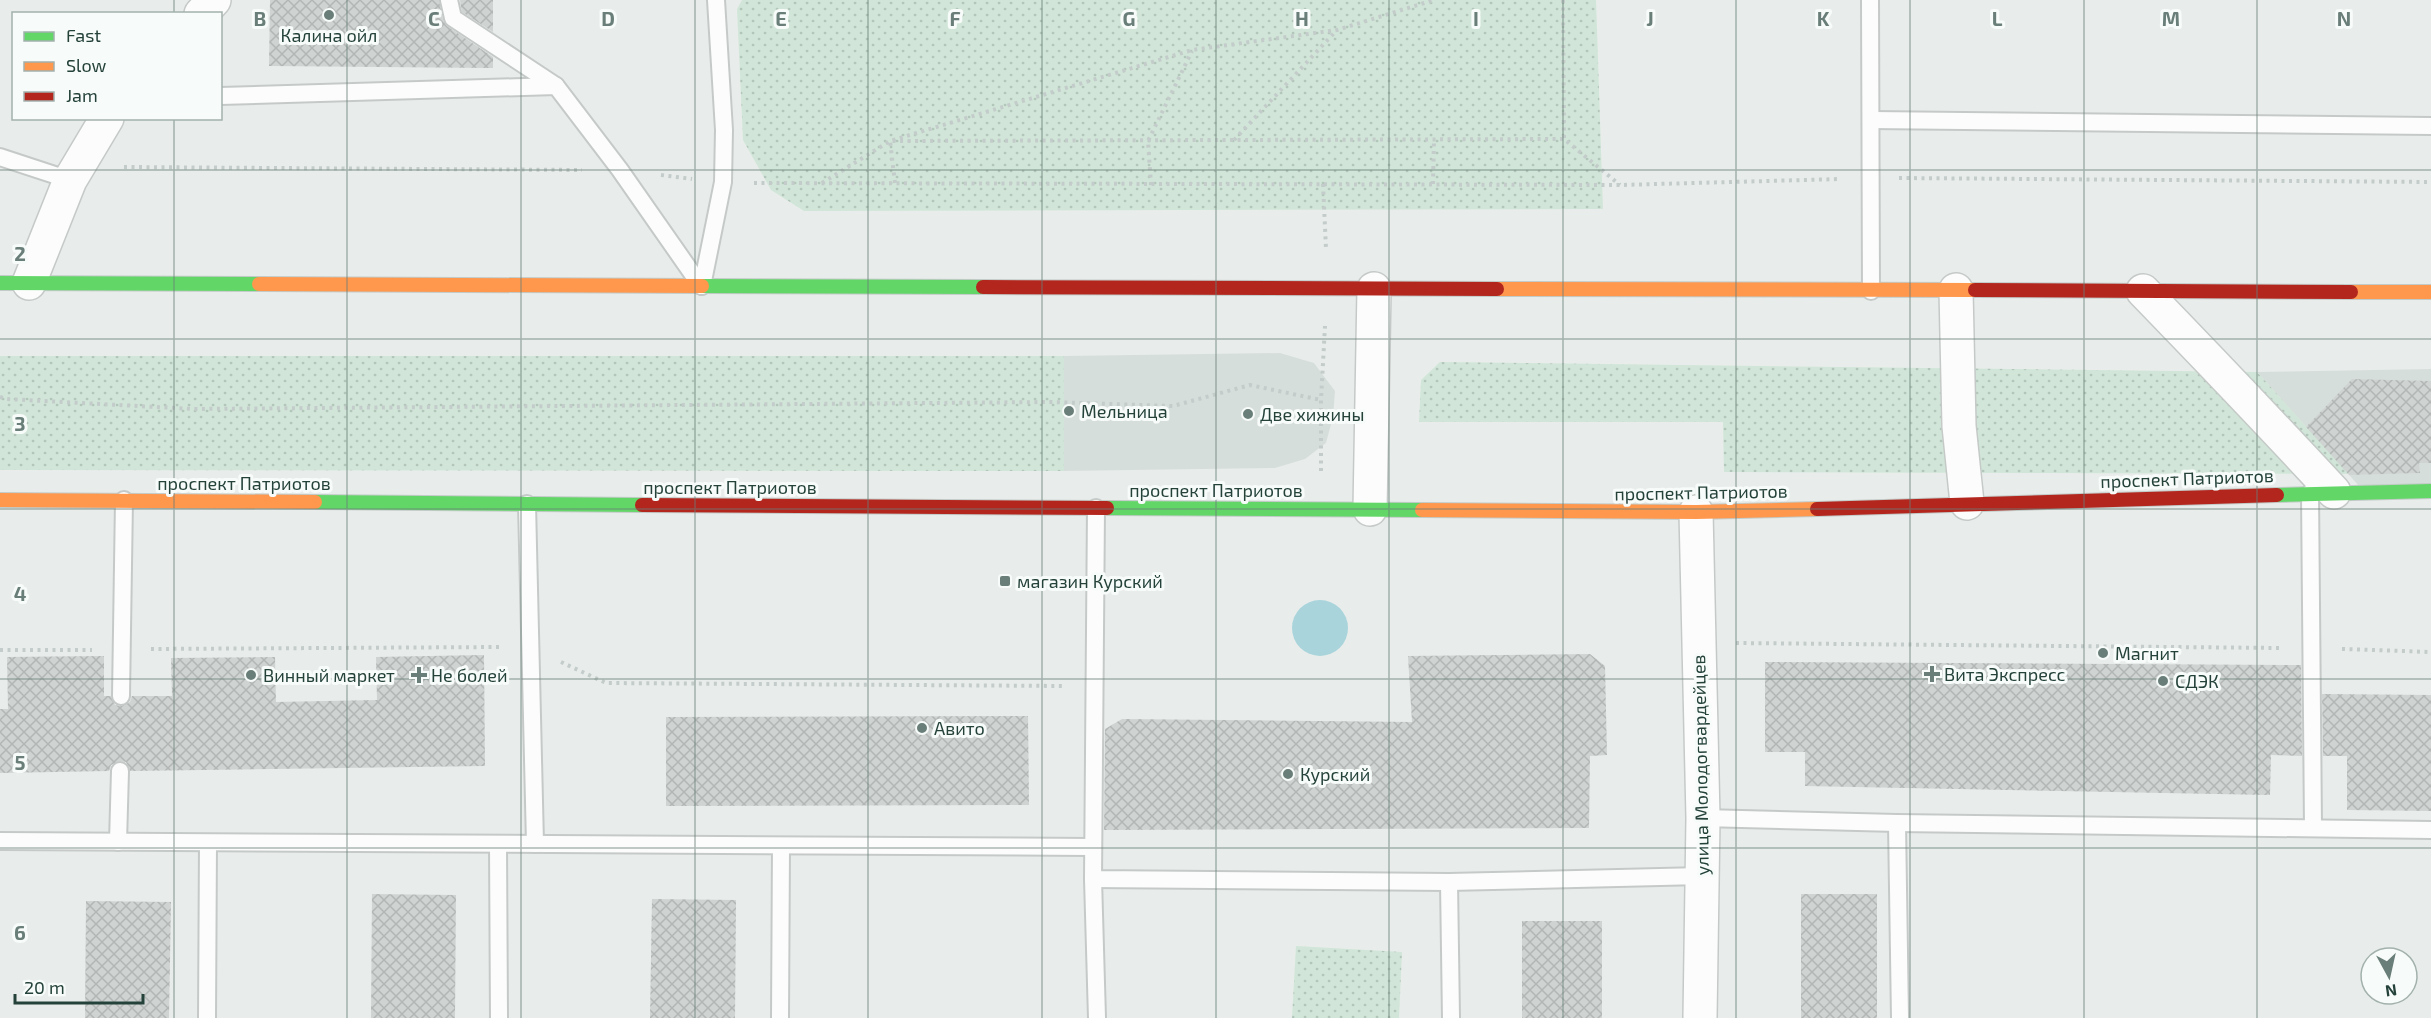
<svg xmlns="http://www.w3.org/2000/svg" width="2431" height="1018" viewBox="0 0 2431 1018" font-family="'Exo 2',sans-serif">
  <defs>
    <pattern id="park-dots" width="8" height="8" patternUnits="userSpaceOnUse" patternTransform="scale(1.5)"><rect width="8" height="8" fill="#d1e6d8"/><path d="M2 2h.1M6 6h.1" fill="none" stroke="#b3c6ba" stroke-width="1.8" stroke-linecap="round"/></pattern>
    <pattern id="building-cross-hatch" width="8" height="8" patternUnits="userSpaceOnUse" patternTransform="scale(1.5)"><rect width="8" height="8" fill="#cfd4d2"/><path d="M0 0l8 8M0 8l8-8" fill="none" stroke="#b2b7b5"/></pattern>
  </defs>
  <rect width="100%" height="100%" fill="#e8edeb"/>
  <g fill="#d6dedb">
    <path d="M1280 353 1314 363 1335 391 1333 417 1326 443 1305 459 1275 468 1064 471V356Z"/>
    <path d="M2431 369V486H2359L2257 372Z"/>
  </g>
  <g fill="url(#park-dots)">
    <path d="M742 0H1596L1603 209 804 211 771 190 743 140 737 9Z"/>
    <path d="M0 356H1064V471L0 470Z"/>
    <path d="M1440 362 2257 372 2349 474 1724 472 1723 422H1419L1421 380Z"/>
    <path d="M1296 946 1402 952 1399 1018H1292Z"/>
  </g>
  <circle fill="#a9d4db" cx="1320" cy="628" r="28"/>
  <g fill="url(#building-cross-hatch)">
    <path d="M270 0H439L443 20 447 26 493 57V68L269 66Z"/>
    <path d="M460 0H493V32L462 12Z"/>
    <path d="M2352 379 2431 381V463H2419L2420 473 2349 475 2306 427Z"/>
    <path d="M1590 654 1605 666 1607 755 1590 756 1589 828 1104 830 1105 729 1122 719 1412 722 1408 656Z"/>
    <path d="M484 655 485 766 130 771 126 762 120 761 111 765 109 771 0 773V709H8L7 657 104 656V696H111L115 705 121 706 130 702 132 696H172L171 658 275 657 276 702 377 700 376 657Z"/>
    <path d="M1765 662 2301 665 2302 756 2271 755 2270 795 1805 786V752H1765Z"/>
    <path d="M2322 694 2431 695V811L2347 810V756H2323Z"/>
    <path d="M1028 716 1029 805 666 806V717Z"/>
    <path d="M372 894 456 895 455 1018H371Z"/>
    <rect x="1801" y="894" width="76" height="124"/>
    <path d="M652 899 736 900 735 1018H650Z"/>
    <path d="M86 901 171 902 169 1018H85Z"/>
    <rect x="1522" y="921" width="80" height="97"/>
  </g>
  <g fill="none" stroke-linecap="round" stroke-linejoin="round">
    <defs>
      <g id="lane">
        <path d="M449 0 453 18 556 86"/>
        <path d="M1870 0 1871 291"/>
        <path d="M220 96 556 86 620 170 701 286"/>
        <path d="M1871 120 2431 126"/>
        <path d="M0 157 70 180"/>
        <path d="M702 286 723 182 724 130 716 0"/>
        <path d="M2310 493 2313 827"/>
        <path d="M527 504 535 844"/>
        <path d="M1096 508 1093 879 1449 882 1702 876"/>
        <path d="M121 696 124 500"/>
        <path d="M1703 818 1897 823 2431 830"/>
        <path d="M1897 823 1900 1018"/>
        <path d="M0 841 1091 847"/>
        <path d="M118 842 120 771"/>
        <path d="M498 844 499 1018"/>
        <path d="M1093 879 1097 1018"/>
        <path d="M1449 882 1451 1018"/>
        <path d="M207 1018 208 843"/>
        <path d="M780 1018 781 846"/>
      </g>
      <g id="street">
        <path d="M201 14 214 0"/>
        <path d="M29 283 70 180 107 118"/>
        <path d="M1956 290 1959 426 1967 503"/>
        <path d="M2143 291C2207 357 2271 424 2334 492"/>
        <path d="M1370 509 1374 289"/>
        <path d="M1696 512 1703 818 1700 1018"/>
      </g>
      <g id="fast">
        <path d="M0 283 259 284"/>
        <path d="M702 286 983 287"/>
        <path d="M2277 495 2431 491"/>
        <path d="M315 502 642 505"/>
        <path d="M1107 508 1422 510"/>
      </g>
      <g id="slow">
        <path d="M259 284 702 286"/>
        <path d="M1497 289 1975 290"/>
        <path d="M2351 292H2431"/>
        <path d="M0 500 315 502"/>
        <path d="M1422 510 1696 512 1817 509"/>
      </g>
      <g id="jam">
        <path d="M983 287 1497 289"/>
        <path d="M1975 290 2351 292"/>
        <path d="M642 505 1107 508"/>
        <path d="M1817 509 2277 495"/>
      </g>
    </defs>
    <use href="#lane" stroke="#c5cac8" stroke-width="20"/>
    <use href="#street" stroke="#c5cac8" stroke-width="36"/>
    <use href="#fast" stroke="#c3cbc8" stroke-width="16"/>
    <use href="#slow" stroke="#c3cbc8" stroke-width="16"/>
    <use href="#jam" stroke="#c3cbc8" stroke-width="16"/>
    <g stroke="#c3ccca" stroke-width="4" stroke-dasharray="3 4.5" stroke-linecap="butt">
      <path d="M1563 0 1564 139"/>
      <path d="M1234 140 1337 30"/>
      <path d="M124 167 582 170"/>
      <path d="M661 175 692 179"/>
      <path d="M1899 178 2431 182"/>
      <path d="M754 183 1620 185 1841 179"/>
      <path d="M822 183 890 141 1564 139 1620 185"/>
      <path d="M895 183 890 141 1192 50 1337 30 1434 0"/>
      <path d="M1323 184 1326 249"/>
      <path d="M1433 184 1434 140"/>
      <path d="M1151 185 1148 141 1192 51"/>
      <path d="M0 397 6 399 194 409 1052 402 1173 406 1250 385 1321 400"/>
      <path d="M1321 471V400L1325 326"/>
      <path d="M1736 643 2280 648"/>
      <path d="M151 649 500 647"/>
      <path d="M2342 649 2431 652"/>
      <path d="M0 650H92"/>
      <path d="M561 662 606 683 1065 686"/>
    </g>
    <use href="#lane" stroke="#fcfcfc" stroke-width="16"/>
    <use href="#street" stroke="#fcfcfc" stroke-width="33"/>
    <use href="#fast" stroke="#63d668" stroke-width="14"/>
    <use href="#slow" stroke="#ff974d" stroke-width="14"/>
    <use href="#jam" stroke="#b3261e" stroke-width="14"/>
  </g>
  <path fill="none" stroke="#697e78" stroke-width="1.5" stroke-opacity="0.55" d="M174 0V14M347 0V1018M521 0V1018M695 0V1018M868 0V1018M1042 0V1018M1216 0V1018M1389 0V1018M1563 0V1018M1736 0V1018M1910 0V1018M2084 0V1018M2257 0V1018M174 118V1018M0 170H2431M0 339H2431M0 509H2431M0 679H2431M0 848H2431"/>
  <g fill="#697e78" stroke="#f7fbf9" stroke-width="2">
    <circle cx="329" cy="15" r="6"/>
    <circle cx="1069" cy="411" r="6"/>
    <circle cx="1248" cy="414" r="6"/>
    <rect x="999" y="575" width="12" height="12" rx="3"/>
    <circle cx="2103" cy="653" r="6"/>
    <path d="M1929 665h6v6h6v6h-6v6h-6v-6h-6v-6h6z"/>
    <circle cx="251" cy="675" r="6"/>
    <path d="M416 666h6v6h6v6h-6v6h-6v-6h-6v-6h6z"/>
    <circle cx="2163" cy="681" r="6"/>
    <circle cx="922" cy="728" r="6"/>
    <circle cx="1288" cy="774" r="6"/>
  </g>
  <g text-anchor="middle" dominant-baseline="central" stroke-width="6" stroke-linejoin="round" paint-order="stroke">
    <g font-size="18" fill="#24423a" stroke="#f7fbf9" text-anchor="start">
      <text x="329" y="35" text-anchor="middle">Калина ойл</text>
      <text x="1081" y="411">Мельница</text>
      <text x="1260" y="414">Две хижины</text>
      <text x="1017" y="581">магазин Курский</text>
      <text x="2115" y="653">Магнит</text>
      <text x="1944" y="674">Вита Экспресс</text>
      <text x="263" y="675">Винный маркет</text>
      <text x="431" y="675">Не болей</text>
      <text x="2175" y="681">СДЭК</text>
      <text x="934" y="728">Авито</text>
      <text x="1300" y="774">Курский</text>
    </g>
    <g font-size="18" fill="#24423a" stroke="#f7fbf9">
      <text transform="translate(2187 478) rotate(-2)">проспект Патриотов</text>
      <text x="244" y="483">проспект Патриотов</text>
      <text x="730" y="487">проспект Патриотов</text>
      <text x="1216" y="490">проспект Патриотов</text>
      <text transform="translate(1701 492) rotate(-1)">проспект Патриотов</text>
      <text transform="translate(1700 765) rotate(-91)">улица Молодогвардейцев</text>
    </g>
  </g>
  <g font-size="20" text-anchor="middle" font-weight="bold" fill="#697e78" stroke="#f7fbf9" stroke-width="6" stroke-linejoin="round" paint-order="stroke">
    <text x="260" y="26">B</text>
    <text x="434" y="26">C</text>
    <text x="608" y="26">D</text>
    <text x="781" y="26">E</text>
    <text x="955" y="26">F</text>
    <text x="1129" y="26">G</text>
    <text x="1302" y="26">H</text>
    <text x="1476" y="26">I</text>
    <text x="1650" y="26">J</text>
    <text x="1823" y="26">K</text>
    <text x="1997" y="26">L</text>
    <text x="2171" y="26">M</text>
    <text x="2344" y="26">N</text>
    <text x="20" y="261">2</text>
    <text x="20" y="431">3</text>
    <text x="20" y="601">4</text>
    <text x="20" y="770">5</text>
    <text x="20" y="940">6</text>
  </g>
  <rect x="12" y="12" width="210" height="108" fill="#f7fbf9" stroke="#a3b1ad" stroke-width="1.5"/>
  <rect x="24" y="32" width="30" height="9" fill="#63d668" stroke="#a3b1ad" stroke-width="1.5"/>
  <text x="66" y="42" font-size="18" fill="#24423a">Fast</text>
  <rect x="24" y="62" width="30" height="9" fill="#ff974d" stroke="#a3b1ad" stroke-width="1.5"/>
  <text x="66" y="72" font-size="18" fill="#24423a">Slow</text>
  <rect x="24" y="92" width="30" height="9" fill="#b3261e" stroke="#a3b1ad" stroke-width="1.5"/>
  <text x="66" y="102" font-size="18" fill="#24423a">Jam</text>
  <g transform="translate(2389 976) rotate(172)"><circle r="28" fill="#f7fbf9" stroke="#a3b1ad" stroke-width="1.5"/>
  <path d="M0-4.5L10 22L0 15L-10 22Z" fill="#697e78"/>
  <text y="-9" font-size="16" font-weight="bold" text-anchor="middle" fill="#24423a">N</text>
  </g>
  <path d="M15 994v9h128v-9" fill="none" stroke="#24423a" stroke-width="3"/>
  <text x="24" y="994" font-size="18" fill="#24423a" stroke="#f7fbf9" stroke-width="4.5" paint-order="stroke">20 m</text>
</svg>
